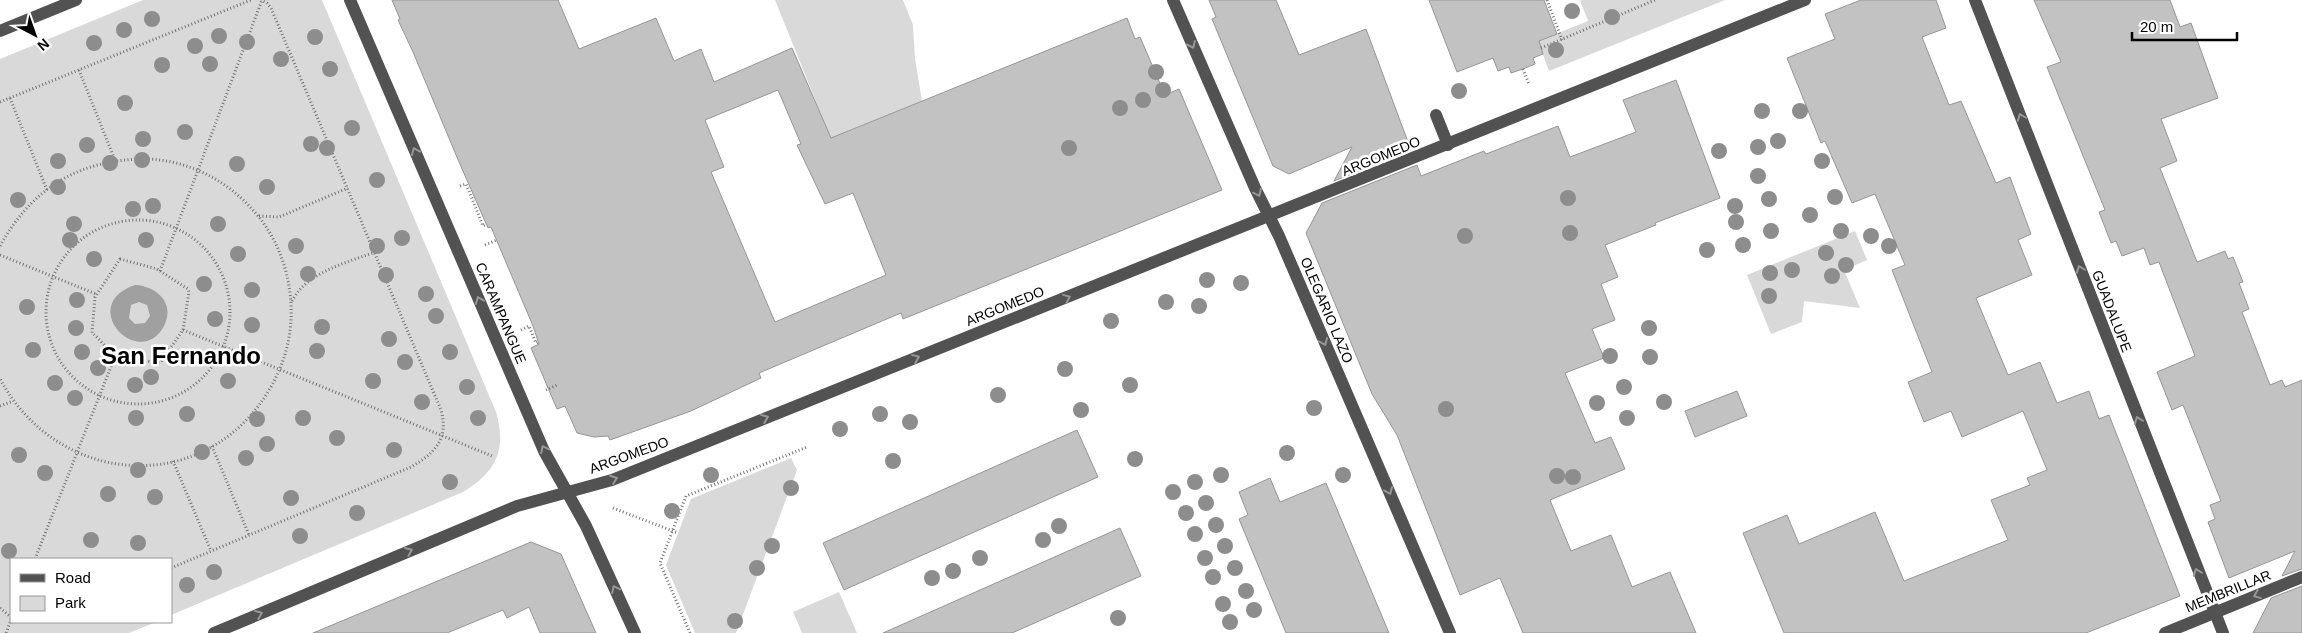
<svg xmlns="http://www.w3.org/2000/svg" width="2302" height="633" viewBox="0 0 2302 633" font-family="Helvetica,sans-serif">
  <rect width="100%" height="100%" fill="#fff"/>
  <g fill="#d9d9d9">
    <path d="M143 0H322L496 412C507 450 496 472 463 492L171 615V559H11V622H156L129 633H0V59Z"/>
    <path d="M775 0H903L913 25 915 59 922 101 845 132 870 195 856 201Z"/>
    <path d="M1580 0H1725L1549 71 1538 41 1588 21Z"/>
    <path d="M1855 231 1867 260 1844 270 1860 308 1804 301 1802 322 1771 334 1747 275Z"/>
    <path d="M791 458 797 470 736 633H695L666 565 691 499Z"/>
    <path d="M839 592 857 633H802L793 612Z"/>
  </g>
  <path fill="#a0a0a0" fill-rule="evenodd" d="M135 285C156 286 176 303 164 326 139 372 76 305 135 285ZM139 302 147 305 150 316 145 323 135 324 129 318 131 305Z"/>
  <g fill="#c2c2c2" stroke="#969696" fill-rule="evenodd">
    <path d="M392 0H558L579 49 656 18 674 61 701 49 714 82 792 48 831 138 1127 18 1135 39 1140 37 1165 95 1179 89 1222 190 903 319 901 313 759 373 761 378 691 411 610 440 608 436 594 437 577 433 565 406 557 409 531 348 539 344 533 326 491 227 488 228 459 162 413 52 398 20 400 19ZM778 90 801 144 797 145 825 204 853 193 886 275 775 322 711 172 724 167 705 120Z"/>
    <path d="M1209 0H1276L1299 55 1366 29 1411 150 1334 181 1352 147 1289 174 1273 166 1212 19 1216 17Z"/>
    <path d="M1429 0H1544L1557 34 1539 41 1543 54 1533 58 1535 64 1523 69 1511 73 1509 67 1498 71 1493 58 1457 72Z"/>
    <path d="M1861 0H1936L1946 28 1922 37 1949 105 1961 101 1996 183 2010 177 2031 234 2018 240 2032 275 1976 298 2008 375 2040 362 2057 403 2089 391 2099 419 2109 415 2180 596 2086 633H1784L1743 533 1787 515 1799 544 1875 512 1904 581 2008 540 1991 500 2030 485 2027 478 2047 470 2023 411 1962 437 1951 411 1924 422 1908 382 1932 372 1892 270 1905 265 1875 194 1852 203 1825 141 1821 143 1787 58 1835 39 1825 14Z"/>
    <path d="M2034 0H2170L2180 27 2191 23 2218 98 2161 119 2177 161 2160 168 2197 262 2225 251 2228 259 2233 257 2243 282 2239 283 2249 309 2242 312 2270 385 2282 380 2285 387 2302 380V569L2282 576 2295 551 2229 578 2208 522 2215 519 2210 505 2221 501 2183 405 2172 410 2157 372 2195 356 2159 262 2150 265 2144 248 2122 256 2116 241 2111 243 2099 212 2105 210 2047 67 2061 62Z"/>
    <path d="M1676 80 1720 198 1655 223 1656 225 1605 245 1618 277 1601 284 1615 320 1592 329 1604 358 1565 373 1595 443 1611 437 1625 469 1550 500 1571 551 1611 535 1632 587 1670 572 1696 633H1523L1500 578 1460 595 1397 435 1372 394 1306 233 1322 203 1417 165 1421 176 1484 151 1486 154 1558 126 1570 157 1636 132 1623 100Z"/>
    <path d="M1737 391 1747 416 1695 437 1685 411Z"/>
    <path d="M1077 430 1098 477 844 590 823 543Z"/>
    <path d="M1270 478 1280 502 1326 483 1389 633H1286L1239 519 1248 515 1239 492Z"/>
    <path d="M1120 528 1141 576 1012 633H883Z"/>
    <path d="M531 542 561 554 596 633H540L529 607 507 618 503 610 447 633H313Z"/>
    <path d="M2302 586V633H2253L2271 598Z"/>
  </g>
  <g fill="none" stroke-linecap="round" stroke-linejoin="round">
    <g stroke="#747474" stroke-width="3" stroke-dasharray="1 2.5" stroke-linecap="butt">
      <path d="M1547 0 1562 40"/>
      <path d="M1541 48 1655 0"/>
      <path d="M1523 69 1529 84"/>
      <path d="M79 70 115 160"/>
      <path d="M10 98 47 190"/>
      <path d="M0 102 251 0"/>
      <path d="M460 186 466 184 483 226 487 224"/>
      <path d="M259 216 279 217 348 188"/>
      <circle cx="138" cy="312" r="92"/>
      <path d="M485 245 497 240"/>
      <path d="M0 246C31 190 76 161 140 159 182 158 223 177 251 208 273 231 286 261 290 293 294 325 288 356 272 385 210 497 60 490 0 379"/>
      <path d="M0 255 96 294"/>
      <path d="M120 259 157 269 188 289 189 292 183 330 160 363C144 360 121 360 110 350 103 345 99 338 92 333L95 297Z"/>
      <path d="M160 271 262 0"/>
      <path d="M292 301C307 272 346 263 375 252"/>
      <path d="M183 330 492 456"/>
      <path d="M521 330 529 326 536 343 538 342"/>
      <path d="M546 390 557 385"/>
      <path d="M0 406 13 401"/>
      <path d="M212 446 249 535"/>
      <path d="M173 461 211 551"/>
      <path d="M613 508 678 533"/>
      <path d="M35 559 116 354"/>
      <path d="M171 568 411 467C435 453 449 439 441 410L271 8 267 3 261 0"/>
      <path d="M0 608 11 617"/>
      <path d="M6 633 11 620"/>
      <path d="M690 633 660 563 686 496 807 447"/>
    </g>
    <g stroke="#525252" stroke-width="12">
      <path d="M350 0 544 451 586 526 635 633"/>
      <path d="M1173 0 1255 188 1279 236 1450 633"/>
      <path d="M1975 0 2223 633"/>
      <path d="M0 31 76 0"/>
      <path d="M1436 115 1448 145"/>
      <path d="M214 633 517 506 612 480 1805 0"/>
      <path d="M2165 633 2302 577"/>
    </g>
  </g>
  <g fill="#8d8d8d">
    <circle cx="1572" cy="11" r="8"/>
    <circle cx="1612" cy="17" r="8"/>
    <circle cx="152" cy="19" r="8"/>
    <circle cx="124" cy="30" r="8"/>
    <circle cx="219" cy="36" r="8"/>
    <circle cx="315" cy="37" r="8"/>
    <circle cx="247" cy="42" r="8"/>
    <circle cx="94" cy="43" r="8"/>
    <circle cx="195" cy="46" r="8"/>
    <circle cx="1556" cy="50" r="8"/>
    <circle cx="281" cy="59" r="8"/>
    <circle cx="210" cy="64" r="8"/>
    <circle cx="162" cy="65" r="8"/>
    <circle cx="330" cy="69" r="8"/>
    <circle cx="1156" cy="72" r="8"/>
    <circle cx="1163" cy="90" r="8"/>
    <circle cx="1459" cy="91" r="8"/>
    <circle cx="1143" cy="100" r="8"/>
    <circle cx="125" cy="103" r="8"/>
    <circle cx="1120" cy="108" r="8"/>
    <circle cx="1762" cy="111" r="8"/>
    <circle cx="1800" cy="111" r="8"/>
    <circle cx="352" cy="128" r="8"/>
    <circle cx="185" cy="132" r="8"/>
    <circle cx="143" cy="139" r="8"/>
    <circle cx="1778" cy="141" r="8"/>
    <circle cx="311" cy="144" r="8"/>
    <circle cx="87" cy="145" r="8"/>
    <circle cx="1758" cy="147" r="8"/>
    <circle cx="327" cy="148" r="8"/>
    <circle cx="1069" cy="148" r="8"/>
    <circle cx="1719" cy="151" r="8"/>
    <circle cx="142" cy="160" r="8"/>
    <circle cx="58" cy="161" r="8"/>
    <circle cx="1822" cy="161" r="8"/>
    <circle cx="110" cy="163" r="8"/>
    <circle cx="237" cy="164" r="8"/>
    <circle cx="1758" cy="176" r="8"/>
    <circle cx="377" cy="180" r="8"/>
    <circle cx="58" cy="187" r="8"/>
    <circle cx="267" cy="187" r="8"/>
    <circle cx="1835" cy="197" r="8"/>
    <circle cx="1568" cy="198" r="8"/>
    <circle cx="1769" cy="199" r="8"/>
    <circle cx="18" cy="200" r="8"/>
    <circle cx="153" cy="206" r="8"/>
    <circle cx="1735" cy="206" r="8"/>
    <circle cx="133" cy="209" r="8"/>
    <circle cx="1810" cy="215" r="8"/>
    <circle cx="1736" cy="222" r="8"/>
    <circle cx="74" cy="224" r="8"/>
    <circle cx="218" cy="224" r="8"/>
    <circle cx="1771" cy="231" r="8"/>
    <circle cx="1841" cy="231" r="8"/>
    <circle cx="1570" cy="233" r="8"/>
    <circle cx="1465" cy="236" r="8"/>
    <circle cx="1871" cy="236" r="8"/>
    <circle cx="402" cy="238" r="8"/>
    <circle cx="70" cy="240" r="8"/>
    <circle cx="146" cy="240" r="8"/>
    <circle cx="1743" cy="245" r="8"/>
    <circle cx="296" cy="246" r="8"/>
    <circle cx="377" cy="246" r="8"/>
    <circle cx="1889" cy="246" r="8"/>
    <circle cx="1707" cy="250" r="8"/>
    <circle cx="1826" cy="253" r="8"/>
    <circle cx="238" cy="254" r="8"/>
    <circle cx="94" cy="259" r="8"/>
    <circle cx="1846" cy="265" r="8"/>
    <circle cx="1792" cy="270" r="8"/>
    <circle cx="1770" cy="273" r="8"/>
    <circle cx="308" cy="274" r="8"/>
    <circle cx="386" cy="275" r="8"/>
    <circle cx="1832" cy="276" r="8"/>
    <circle cx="1207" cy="280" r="8"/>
    <circle cx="1241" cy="283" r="8"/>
    <circle cx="204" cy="284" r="8"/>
    <circle cx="252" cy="290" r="8"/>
    <circle cx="426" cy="294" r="8"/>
    <circle cx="1769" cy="296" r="8"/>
    <circle cx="77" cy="300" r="8"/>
    <circle cx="1166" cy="302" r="8"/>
    <circle cx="1199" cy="306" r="8"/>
    <circle cx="27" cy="307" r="8"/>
    <circle cx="436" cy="316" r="8"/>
    <circle cx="215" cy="319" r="8"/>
    <circle cx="1111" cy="321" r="8"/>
    <circle cx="252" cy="325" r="8"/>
    <circle cx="322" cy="327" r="8"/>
    <circle cx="76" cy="328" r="8"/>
    <circle cx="1649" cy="328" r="8"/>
    <circle cx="389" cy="339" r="8"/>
    <circle cx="33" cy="350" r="8"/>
    <circle cx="317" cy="351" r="8"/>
    <circle cx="82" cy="352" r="8"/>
    <circle cx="450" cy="352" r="8"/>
    <circle cx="1610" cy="356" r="8"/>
    <circle cx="1650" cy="357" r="8"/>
    <circle cx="405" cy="362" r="8"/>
    <circle cx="98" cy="368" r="8"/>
    <circle cx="1065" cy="369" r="8"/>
    <circle cx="151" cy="377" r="8"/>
    <circle cx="228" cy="381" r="8"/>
    <circle cx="373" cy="381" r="8"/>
    <circle cx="55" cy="383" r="8"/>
    <circle cx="135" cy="385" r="8"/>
    <circle cx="1130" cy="385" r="8"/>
    <circle cx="467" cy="387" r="8"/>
    <circle cx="1624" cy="387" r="8"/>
    <circle cx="998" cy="395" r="8"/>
    <circle cx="75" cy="398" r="8"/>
    <circle cx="422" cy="402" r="8"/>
    <circle cx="1664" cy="402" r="8"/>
    <circle cx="1597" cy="403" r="8"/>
    <circle cx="1314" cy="408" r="8"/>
    <circle cx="1446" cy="409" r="8"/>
    <circle cx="1081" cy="410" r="8"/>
    <circle cx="187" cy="414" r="8"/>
    <circle cx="880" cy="414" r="8"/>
    <circle cx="136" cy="418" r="8"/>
    <circle cx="303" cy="418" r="8"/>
    <circle cx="478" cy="418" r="8"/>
    <circle cx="1627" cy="418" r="8"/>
    <circle cx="257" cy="419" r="8"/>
    <circle cx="910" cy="422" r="8"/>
    <circle cx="840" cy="429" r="8"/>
    <circle cx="337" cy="438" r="8"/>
    <circle cx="267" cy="444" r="8"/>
    <circle cx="394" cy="450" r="8"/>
    <circle cx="202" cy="452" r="8"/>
    <circle cx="1287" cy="453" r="8"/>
    <circle cx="19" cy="455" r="8"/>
    <circle cx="246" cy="458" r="8"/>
    <circle cx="1135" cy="459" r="8"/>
    <circle cx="893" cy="461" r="8"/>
    <circle cx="138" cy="470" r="8"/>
    <circle cx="45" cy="473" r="8"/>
    <circle cx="711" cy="475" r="8"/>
    <circle cx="1221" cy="475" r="8"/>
    <circle cx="1343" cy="475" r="8"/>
    <circle cx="1557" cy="476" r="8"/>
    <circle cx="1573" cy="477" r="8"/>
    <circle cx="450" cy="482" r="8"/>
    <circle cx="1195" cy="482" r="8"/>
    <circle cx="791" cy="488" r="8"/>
    <circle cx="1173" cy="492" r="8"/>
    <circle cx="108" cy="494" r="8"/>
    <circle cx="155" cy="497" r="8"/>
    <circle cx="291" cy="498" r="8"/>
    <circle cx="1206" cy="503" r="8"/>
    <circle cx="672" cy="511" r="8"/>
    <circle cx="357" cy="513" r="8"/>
    <circle cx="1186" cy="513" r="8"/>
    <circle cx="1216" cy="525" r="8"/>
    <circle cx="1059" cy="526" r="8"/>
    <circle cx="1195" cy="534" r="8"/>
    <circle cx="300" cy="536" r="8"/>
    <circle cx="91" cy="540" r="8"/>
    <circle cx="1043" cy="540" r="8"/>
    <circle cx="138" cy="543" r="8"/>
    <circle cx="772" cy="546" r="8"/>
    <circle cx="1225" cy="546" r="8"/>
    <circle cx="9" cy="551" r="8"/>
    <circle cx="980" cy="558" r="8"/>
    <circle cx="1205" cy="558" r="8"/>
    <circle cx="757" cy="568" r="8"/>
    <circle cx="1235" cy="568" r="8"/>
    <circle cx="953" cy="571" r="8"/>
    <circle cx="214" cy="572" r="8"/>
    <circle cx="1213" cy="577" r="8"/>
    <circle cx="932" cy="578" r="8"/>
    <circle cx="187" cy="585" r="8"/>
    <circle cx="1246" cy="591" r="8"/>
    <circle cx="1223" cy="604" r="8"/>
    <circle cx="1254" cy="610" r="8"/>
    <circle cx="1118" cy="618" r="8"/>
    <circle cx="735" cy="621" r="8"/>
    <circle cx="1230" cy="622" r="8"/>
  </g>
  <defs><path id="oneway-chevron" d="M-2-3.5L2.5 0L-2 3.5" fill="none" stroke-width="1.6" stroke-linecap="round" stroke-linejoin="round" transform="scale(1.25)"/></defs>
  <g stroke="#979797">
    <use href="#oneway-chevron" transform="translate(1192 45) rotate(66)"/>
    <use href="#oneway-chevron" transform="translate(2021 117) rotate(-111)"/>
    <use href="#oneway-chevron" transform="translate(415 151) rotate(-113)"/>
    <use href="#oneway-chevron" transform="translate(1258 193) rotate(64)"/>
    <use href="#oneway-chevron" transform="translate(2080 269) rotate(-111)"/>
    <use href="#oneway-chevron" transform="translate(1067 298) rotate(-22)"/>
    <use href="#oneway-chevron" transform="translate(479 300) rotate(-113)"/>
    <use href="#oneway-chevron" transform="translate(1324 342) rotate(67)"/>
    <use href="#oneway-chevron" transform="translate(916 358) rotate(-22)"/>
    <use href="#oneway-chevron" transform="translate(765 418) rotate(-22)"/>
    <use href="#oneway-chevron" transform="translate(2138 420) rotate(-111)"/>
    <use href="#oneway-chevron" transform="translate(544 449) rotate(-116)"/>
    <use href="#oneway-chevron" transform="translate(614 479) rotate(-20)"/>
    <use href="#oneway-chevron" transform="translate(1389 491) rotate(67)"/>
    <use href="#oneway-chevron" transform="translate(409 551) rotate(-23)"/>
    <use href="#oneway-chevron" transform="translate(2197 572) rotate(-111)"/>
    <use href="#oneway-chevron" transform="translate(615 589) rotate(-115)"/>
    <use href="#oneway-chevron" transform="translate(2257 595) rotate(158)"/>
    <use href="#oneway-chevron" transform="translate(259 614) rotate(-23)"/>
  </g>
  <g text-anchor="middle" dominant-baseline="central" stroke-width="5" stroke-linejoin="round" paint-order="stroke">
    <g font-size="14" fill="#000" stroke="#fff">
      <text transform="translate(1381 156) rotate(-22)">ARGOMEDO</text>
      <text transform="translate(1005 306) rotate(-22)">ARGOMEDO</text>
      <text transform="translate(1327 310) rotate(67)">OLEGARIO LAZO</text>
      <text transform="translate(2112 311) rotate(69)">GUADALUPE</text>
      <text transform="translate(501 313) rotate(67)">CARAMPANGUE</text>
      <text transform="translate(629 455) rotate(-20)">ARGOMEDO</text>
      <text transform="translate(2228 591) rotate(-22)">MEMBRILLAR</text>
    </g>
    <g font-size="24" font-weight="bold" fill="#000" stroke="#fff">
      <text x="181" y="355">San Fernando</text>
    </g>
  </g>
  <rect x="10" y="558" width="162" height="65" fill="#ffffff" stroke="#999999"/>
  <rect x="20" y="574" width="25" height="8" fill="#525252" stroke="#999999"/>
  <text x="55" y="583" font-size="15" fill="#000000">Road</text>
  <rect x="20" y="596" width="25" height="15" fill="#d9d9d9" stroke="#999999"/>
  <text x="55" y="608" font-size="15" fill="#000000">Park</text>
  <g transform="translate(35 35) rotate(139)" stroke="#ffffff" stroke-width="4" paint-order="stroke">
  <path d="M0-4L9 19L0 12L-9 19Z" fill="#000000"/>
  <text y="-8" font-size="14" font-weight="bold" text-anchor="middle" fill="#000000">N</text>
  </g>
  <path d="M2132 32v8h105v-8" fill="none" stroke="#000000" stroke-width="2.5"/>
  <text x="2140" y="32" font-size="15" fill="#000000" stroke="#ffffff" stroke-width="4" paint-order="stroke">20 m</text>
</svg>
